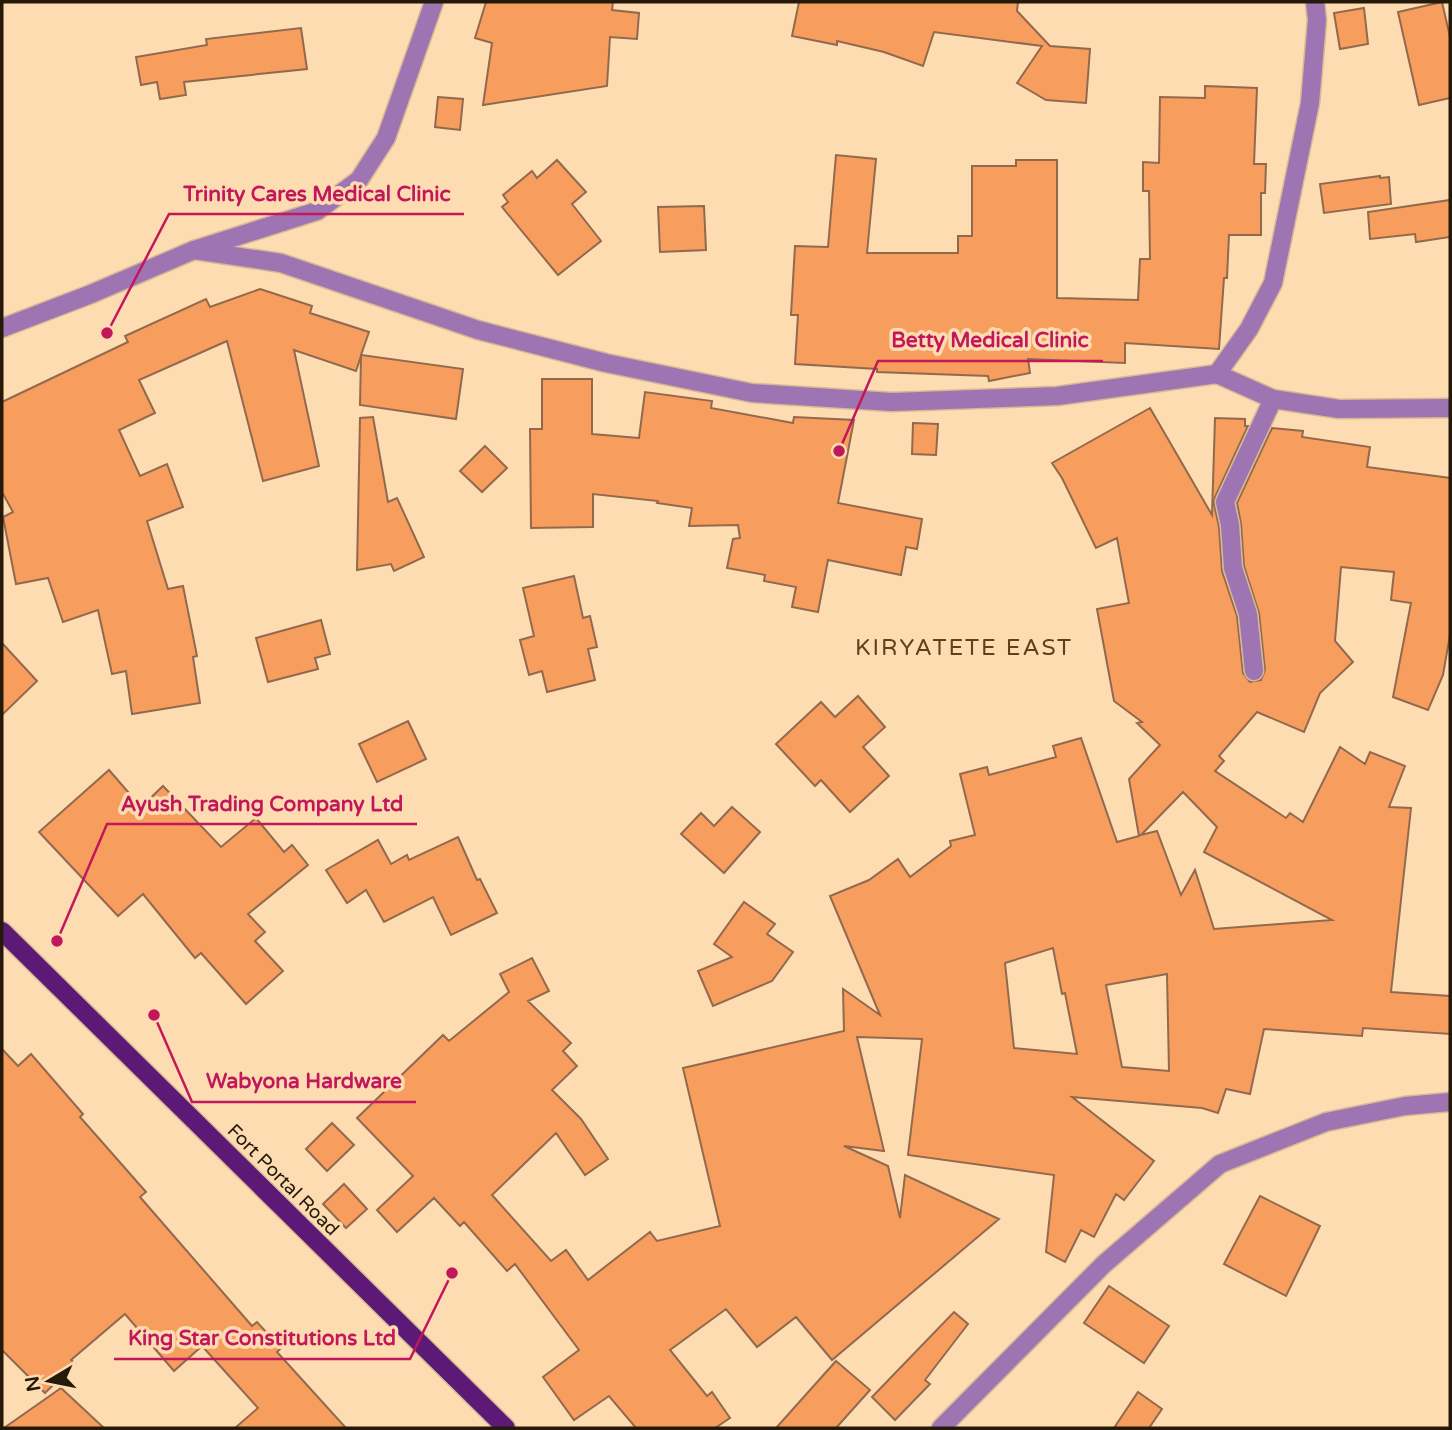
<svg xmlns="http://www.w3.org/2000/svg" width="1452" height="1430" viewBox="0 0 1452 1430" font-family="'Varela Round',sans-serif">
  <rect width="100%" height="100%" fill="#fddcb2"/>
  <g fill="#f79e5f" stroke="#93694e" stroke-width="2" fill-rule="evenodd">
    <path d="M486 2H613L612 10 639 13 637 39 610 37 607 86 483 105 492 43 475 38Z"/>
    <path d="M799 2H1018L1017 11 1050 46 1090 49 1086 103 1046 100 1017 83 1042 46 934 32 923 66 884 52 837 41V45L792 36Z"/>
    <path d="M1442 2 1450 37V98L1419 105 1398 12Z"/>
    <path d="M1364 8 1368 44 1340 49 1334 13Z"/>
    <path d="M301 28 307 69 184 82 186 95 160 99 157 82 141 85 136 57 207 45 206 39Z"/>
    <path d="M1205 86 1257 88 1254 164H1266L1265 193H1261V235H1229L1227 278H1224L1219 349 1125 343V363L1028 359 1030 373 989 381 988 376 877 372V369L795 364 798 315H791L795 246 828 247 836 155 876 159 867 253H958V236H972V166H1016V160H1057V298L1138 300 1140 259H1150L1149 191H1143V162L1159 163 1160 97 1205 98Z"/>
    <path d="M438 97 463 99 460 130 435 127Z"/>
    <path d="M557 160 586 192 572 204 601 241 558 275 502 207 508 202 503 195 532 171 537 178Z"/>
    <path d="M1380 176V178L1389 177 1391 204 1324 213 1320 184Z"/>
    <path d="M1450 200V237L1416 242 1415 234 1370 239 1368 212Z"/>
    <path d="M704 206 706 250 660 252 658 207Z"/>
    <path d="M260 289 312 306 310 313 369 332 361 355 463 369 456 419 360 405 361 356 356 371 294 350 319 466 263 481 227 341 139 380 155 413 119 430 140 476 167 464 183 507 147 521 168 589 183 586 197 656 193 657 200 703 132 714 126 671 112 674 98 610 63 622 48 578 16 584 3 517 13 512 2 492V402L128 342 125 336 206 299 210 307Z"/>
    <path d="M542 379H592V434L639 438 645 392 712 401 711 408 793 423 794 417 854 420 838 503 922 519 917 549 906 547 901 575 828 560 818 612 792 607 796 587 764 581 765 575 727 568 733 539 740 538 738 525 689 526 692 508 657 503 658 501 593 494V527L531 528 530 429H542Z"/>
    <path d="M1150 408 1212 515 1215 418 1245 419V426H1248L1215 497 1214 504 1219 527 1222 571 1237 616 1243 673 1250 682 1261 680 1265 670 1259 613 1244 566 1241 524 1237 503 1272 428 1303 431 1302 437 1370 447 1367 467 1450 478V635L1443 675 1428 710 1393 697 1411 603 1391 600 1394 572 1341 567 1335 641 1353 662 1320 693 1304 732 1257 712 1219 756 1224 761 1215 771 1286 818 1290 813 1303 822 1340 747 1365 764 1370 752 1405 766 1389 807 1411 808 1391 992 1450 996V1034L1363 1028 1362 1036 1264 1029 1250 1094 1226 1089 1218 1113 1202 1108 1072 1097 1154 1161 1124 1200 1116 1194 1094 1237 1081 1230 1065 1262 1046 1252 1054 1175 908 1155 922 1039 857 1037 884 1151 844 1146 888 1166 900 1218 905 1175 999 1219 832 1360 796 1317 757 1347 726 1309 670 1350 707 1396 712 1392 730 1418 715 1428H636L609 1396 574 1420 543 1377 579 1350 515 1264 507 1271 464 1222 460 1226 434 1198 397 1232 377 1210 413 1176 357 1118 443 1035 449 1041 509 992 500 974 532 958 549 991 528 1001 571 1043 563 1051 577 1066 552 1090 581 1119 608 1159 585 1175 556 1133 492 1195 551 1261 566 1250 588 1280 650 1232 657 1241 720 1226 683 1068 844 1031 843 989 880 1015 830 896 869 880 898 859 910 877 951 846 950 841 975 835 960 774 987 767 989 775 1056 757 1053 746 1081 738 1117 842 1139 836 1129 779 1160 745 1137 723 1142 722 1114 701 1097 609 1129 603 1117 538 1096 548 1062 478 1052 463ZM1183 792 1217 827 1204 852 1332 920 1214 929 1195 870 1181 895 1157 831 1141 835ZM1053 948 1062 994 1065 993 1077 1054 1014 1048 1005 963ZM1167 974 1169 1071 1122 1067 1106 985Z"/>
    <path d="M373 417 388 502 397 498 424 557 394 571 391 564 357 570 360 418Z"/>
    <path d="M913 423 938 424 936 455 912 454Z"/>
    <path d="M485 446 507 468 482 492 460 471Z"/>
    <path d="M574 576 583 618 590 616 597 647 588 649 595 680 547 692 542 671 529 675 520 640 534 636 523 588Z"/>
    <path d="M321 620 330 654 315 658 318 669 268 682 256 638Z"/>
    <path d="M2 643 37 681 2 715Z"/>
    <path d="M858 696 885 727 863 747 889 776 850 812 821 780 815 786 776 744 821 702 835 717Z"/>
    <path d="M408 721 426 759 377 782 359 744Z"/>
    <path d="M109 770 141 807 163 786 221 847 256 818 284 852 292 845 308 865 248 914 265 932 255 941 283 971 246 1004 201 953 195 958 143 894 118 916 39 832Z"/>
    <path d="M732 807 760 832 724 873 681 834 701 813 714 826Z"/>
    <path d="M458 837 477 880 480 879 497 913 451 935 433 897 384 922 366 890 347 903 326 870 378 840 391 864 407 855 409 860Z"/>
    <path d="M744 902 775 924 767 934 793 952 772 981 713 1006 698 971 732 957 714 944Z"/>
    <path d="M2 1049 18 1066 31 1054 83 1114 80 1117 146 1192 140 1197 252 1326 257 1322 281 1348 277 1352 346 1428H235L258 1408 202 1346 174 1371 125 1314 71 1360 75 1363 45 1393 2 1350Z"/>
    <path d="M332 1123 354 1145 327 1171 306 1149Z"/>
    <path d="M344 1184 367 1209 346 1228 323 1204Z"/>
    <path d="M1260 1196 1320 1226 1286 1296 1224 1264Z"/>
    <path d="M1109 1286 1169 1326 1144 1363 1084 1323Z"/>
    <path d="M954 1312 968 1324 925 1380 930 1384 895 1420 872 1397Z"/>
    <path d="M836 1361 870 1390 836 1428H776Z"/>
    <path d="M61 1388 104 1428H4Z"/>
    <path d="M1138 1392 1162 1409 1149 1428H1114Z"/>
  </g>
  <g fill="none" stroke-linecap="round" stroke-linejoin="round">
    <defs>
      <g id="minor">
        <path d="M194 250 281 263 478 330 606 363 752 393 892 402 1057 396 1217 374 1273 399 1339 409 1450 408"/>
        <path d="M2 328 91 294 194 250 317 211 359 180 386 138 434 2"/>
        <path d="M1217 374 1249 329 1273 283 1310 103 1317 20 1315 2"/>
        <path d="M1254 671 1248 614 1233 568 1230 525 1225 502 1273 399"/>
        <path d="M941 1428 1104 1264 1220 1164 1326 1122 1405 1106 1450 1102"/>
      </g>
      <path id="major" d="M2 931 506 1428"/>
    </defs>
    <use href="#minor" stroke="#d6b994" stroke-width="21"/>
    <use href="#major" stroke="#d6b994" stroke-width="21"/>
    <use href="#minor" stroke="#9e74b2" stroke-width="18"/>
    <use href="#major" stroke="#5c1975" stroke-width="18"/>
  </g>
  <g text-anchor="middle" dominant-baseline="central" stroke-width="7" stroke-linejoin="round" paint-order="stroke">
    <g font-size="19" fill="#251a0a" stroke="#fddcb2">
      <text transform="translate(283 1180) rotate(45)">Fort Portal Road</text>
    </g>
    <g font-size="23" letter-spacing="2" fill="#5c4119" stroke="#fddcb2">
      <text x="964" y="648">KIRYATETE EAST</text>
    </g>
  </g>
  <path fill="none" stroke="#c2185b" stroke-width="2.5" d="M107 333L169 214H464M839 451L878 361H1103M57 941L107 824H417M154 1015L192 1102H416M452 1273L410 1359H114"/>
  <g fill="#c2185b" stroke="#fddcb2" stroke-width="2.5">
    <circle cx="107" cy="333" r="7"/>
    <circle cx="839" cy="451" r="7"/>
    <circle cx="57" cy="941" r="7"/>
    <circle cx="154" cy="1015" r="7"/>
    <circle cx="452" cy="1273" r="7"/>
  </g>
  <g font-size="21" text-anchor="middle" font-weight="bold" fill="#c2185b" stroke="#fddcb2" stroke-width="7" stroke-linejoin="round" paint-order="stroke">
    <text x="317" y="201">Trinity Cares Medical Clinic</text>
    <text x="990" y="347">Betty Medical Clinic</text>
    <text x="262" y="811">Ayush Trading Company Ltd</text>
    <text x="304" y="1088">Wabyona Hardware</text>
    <text x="262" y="1345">King Star Constitutions Ltd</text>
  </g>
  <rect width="1452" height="1430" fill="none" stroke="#251a0a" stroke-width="7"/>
  <g transform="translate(49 1381) rotate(260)" stroke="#fddcb2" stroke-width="5" paint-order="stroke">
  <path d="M0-5L12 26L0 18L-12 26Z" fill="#251a0a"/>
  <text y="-10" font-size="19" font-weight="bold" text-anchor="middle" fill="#251a0a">N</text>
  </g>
</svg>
